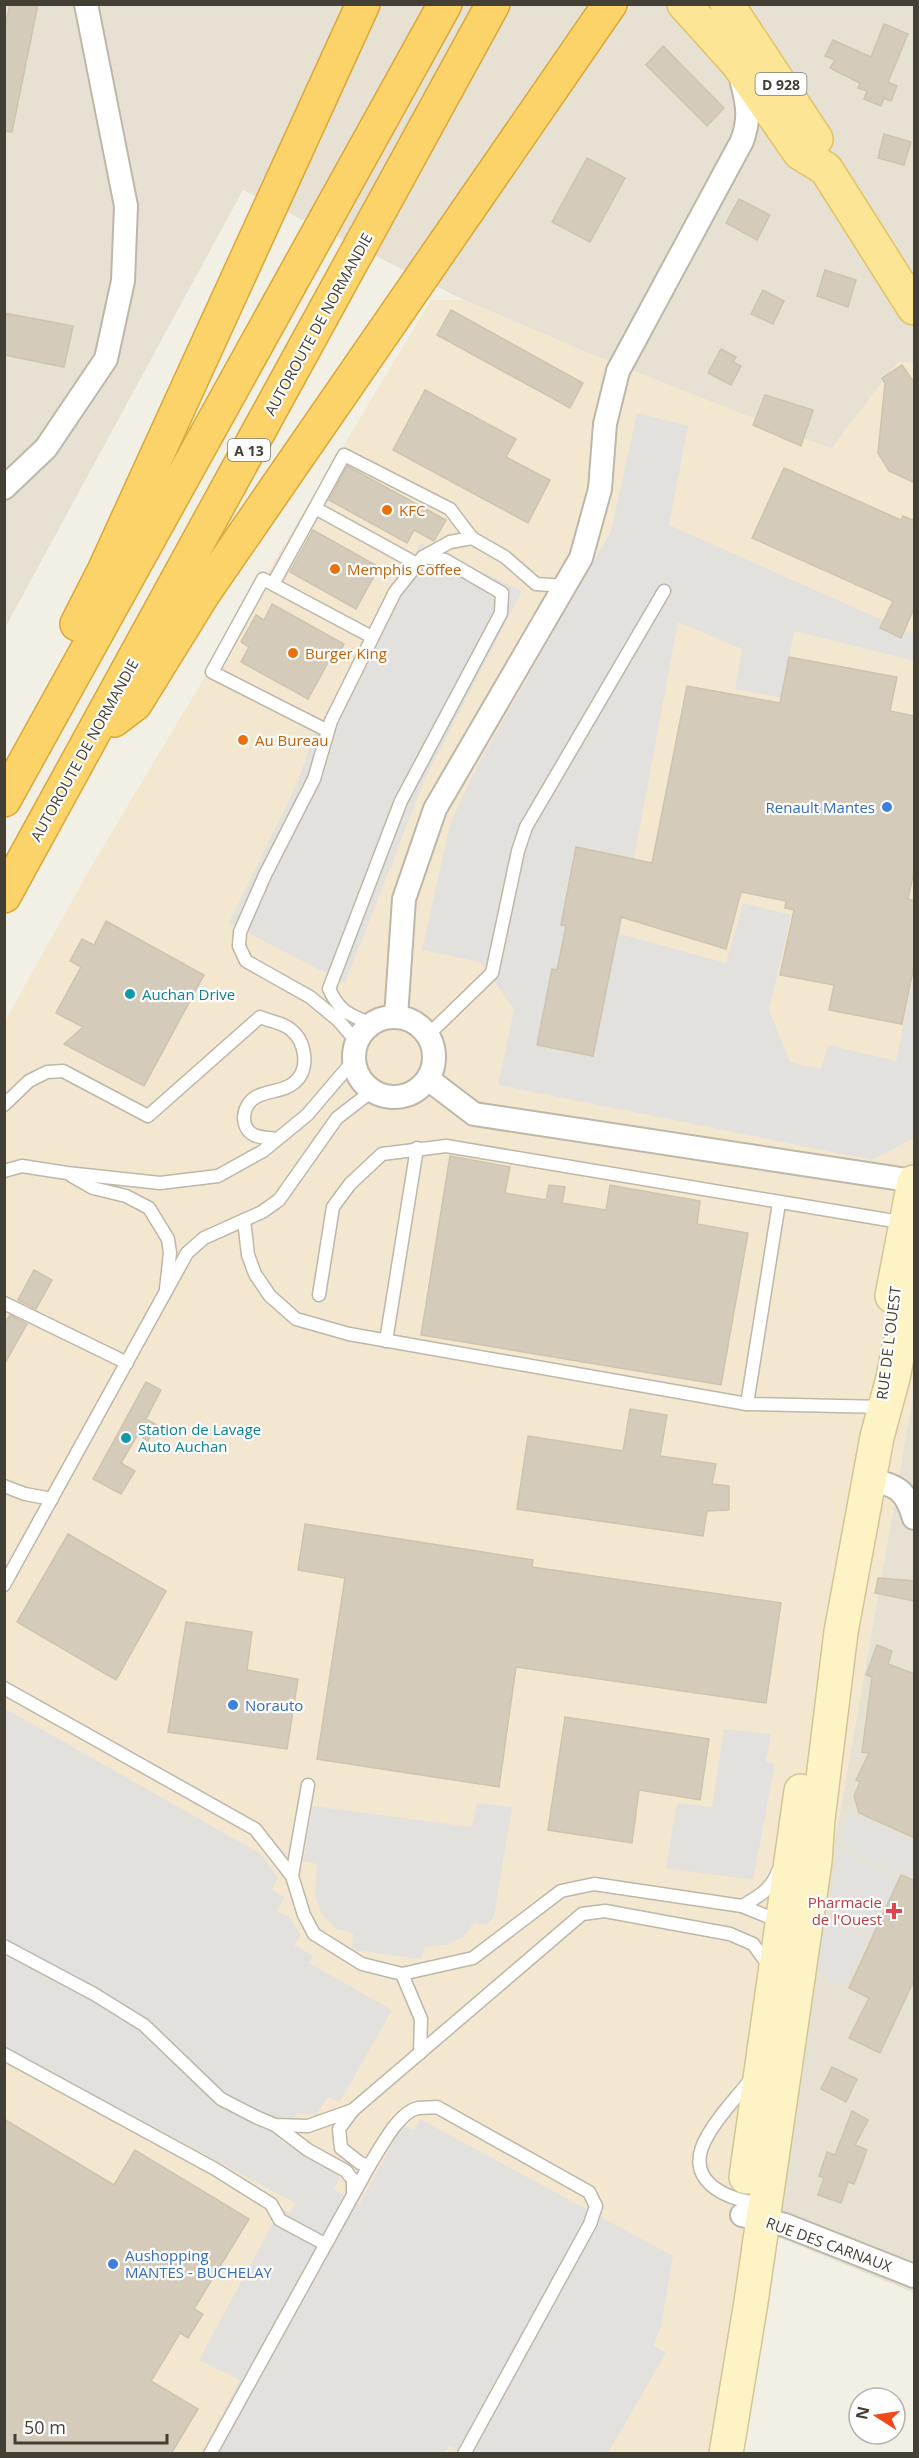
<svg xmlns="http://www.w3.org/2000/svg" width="919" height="2458" viewBox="0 0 919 2458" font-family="'Open Sans',sans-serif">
  <rect width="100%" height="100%" fill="#f2efe5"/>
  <g fill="#e6e1d3">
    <path d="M5 5H914V363L898 362 831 449 588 353 464 300 243 190 5 628Z"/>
    <path d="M914 1390V2293L778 2237 814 1960Z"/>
  </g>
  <path fill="#f4e7d0" d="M431 300H464L588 353 831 449 898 362 914 363V1390L814 1960 778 2237 735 2453 5 2454V1021L91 867Z"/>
  <g fill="#e3e1dd">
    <path d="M637 413 688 426 669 525 914 634V661L794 631 782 698 735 689 742 649 678 622 620 934 726 963 743 903 791 915 769 1010 790 1062 821 1069 828 1045 896 1061 914 973V1138L872 1160 498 1085 514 1009 480 962 422 950 450 824 475 770 611 531Z"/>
    <path d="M421 543 522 591 425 779 345 983 229 923 297 784 313 737Z"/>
    <path d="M4 1708 261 1854 278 1878 272 1890 285 1897 277 1911 289 1917 301 1935 294 1945 313 1956 309 1963 392 2010 340 2102 328 2097 316 2115 297 2113 281 2141 340 2177 334 2189 359 2205 403 2124 414 2130 420 2119 673 2256 661 2327 653 2345 666 2353 608 2453 463 2454 450 2446 443 2454 202 2453 240 2380 199 2360 281 2208 290 2213 295 2203 5 2047Z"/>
    <path d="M724 1729 771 1734 766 1762 775 1764 753 1880 666 1868 677 1803 712 1807Z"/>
    <path d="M477 1803 512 1807 494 1917 486 1925 474 1923 463 1937 447 1945 425 1947 421 1959 352 1950 353 1933 336 1929 321 1913 315 1896 317 1864 303 1861 313 1806 472 1827Z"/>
    <path d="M849 1811 914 1842V1879L900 1871 898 1874 841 1845Z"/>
    <path d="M839 1849 899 1878 872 1932 829 1910Z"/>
    <path d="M826 1915 868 1936 845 1987 817 1972Z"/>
  </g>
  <g fill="#d4cbbb" stroke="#cec4ae" stroke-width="1.5">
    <path d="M10 4H38L12 132 4 131V31Z"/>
    <path d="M884 24 908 34 888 82 897 86 891 101 884 98 881 106 864 99 867 91 858 88 860 83 830 68 835 60 825 56 833 40 871 57Z"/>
    <path d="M663 46 724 108 707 126 646 65Z"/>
    <path d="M884 134 911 142 904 165 878 158Z"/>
    <path d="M587 158 625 178 590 242 552 222Z"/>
    <path d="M739 199 770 215 757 240 726 223Z"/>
    <path d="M825 270 856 280 848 307 817 296Z"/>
    <path d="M763 290 784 301 773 324 751 314Z"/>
    <path d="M451 310 583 383 570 408 437 335Z"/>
    <path d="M4 313 73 326 64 367 4 355Z"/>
    <path d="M721 349 736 357 733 362 741 366 731 385 708 373Z"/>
    <path d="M902 365 915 384V483L889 471 878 453 885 383 882 378Z"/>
    <path d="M425 390 516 439 506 457 550 480 528 523 393 450Z"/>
    <path d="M765 395 813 410 801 446 753 425Z"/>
    <path d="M347 466 446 520 434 541 414 530 407 543 329 500Z"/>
    <path d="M784 468 901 520 903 516 915 521V606L901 638 880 628 893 601 752 538Z"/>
    <path d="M313 530 379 567 356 609 290 572Z"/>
    <path d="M272 604 344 644 335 662 330 659 308 699 241 662 249 647 241 642 256 615 264 620Z"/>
    <path d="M789 657 897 677 890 711 915 716V867L908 899 915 901V961L902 1024 829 1010 834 985 780 975 794 910 785 908 786 901 741 892 726 949 621 917 593 1056 537 1045 552 969 557 970 566 926 561 925 576 847 652 863 687 686 780 703Z"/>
    <path d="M106 921 204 975 144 1086 64 1044 83 1027 56 1013 81 967 70 961 82 939 94 945Z"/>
    <path d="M450 1156 510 1167 505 1193 546 1200 549 1185 565 1187 562 1203 606 1210 610 1185 700 1201 697 1224 748 1233 721 1385 421 1335Z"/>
    <path d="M34 1270 52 1280 36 1309 18 1300Z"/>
    <path d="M10 1315 27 1324 4 1365V1324Z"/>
    <path d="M146 1382 161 1390 146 1419 157 1425 148 1441 138 1434 121 1463 135 1471 121 1494 93 1479Z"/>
    <path d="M630 1409 667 1415 660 1456 716 1464 712 1484 729 1486V1510L707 1511 703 1536 517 1509 528 1436 623 1451Z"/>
    <path d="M305 1524 533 1560 532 1567 781 1603 766 1703 516 1667 499 1787 317 1759 345 1578 298 1570Z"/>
    <path d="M68 1534 166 1591 116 1680 17 1622Z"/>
    <path d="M878 1578 915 1581V1601L875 1593Z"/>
    <path d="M186 1622 252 1632 247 1670 298 1679 287 1749 168 1732Z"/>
    <path d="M877 1645 892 1651 888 1664 915 1674V1838L859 1813 854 1796 860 1782 856 1780 869 1753 862 1752 872 1677 866 1675Z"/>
    <path d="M565 1717 709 1739 700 1800 639 1790 632 1843 548 1830Z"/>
    <path d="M901 1875 915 1881V1978L880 2053 849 2038 869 1998 849 1988Z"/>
    <path d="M832 2067 857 2079 846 2102 821 2089Z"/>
    <path d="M852 2111 868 2120 855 2145 867 2150 854 2184 848 2182 841 2203 818 2195 824 2178 819 2176 827 2152 835 2155Z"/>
    <path d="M4 2119 114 2185 135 2150 249 2219 194 2309 203 2314 188 2338 180 2333 151 2381 198 2409 171 2454H4Z"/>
  </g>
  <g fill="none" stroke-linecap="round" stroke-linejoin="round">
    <defs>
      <g id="service">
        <path d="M417 564 315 508 344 455 450 509 472 538"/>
        <path d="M273 584 315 508"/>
        <path d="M328 731 212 672 263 579 372 637"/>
        <path d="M371 1024C348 1014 340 1012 329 989L401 801 501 613 502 593 445 560 423 557"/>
        <path d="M428 1035 492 973 518 851 526 827 664 591"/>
        <path d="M357 1042 338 1020 310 997 246 961 239 946 240 932 265 875 314 779 331 721 395 592 423 557 450 542 472 538 505 557 536 584 565 586"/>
        <path d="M4 1105 29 1081 47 1072 63 1071 148 1116 260 1017C269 1021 283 1023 290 1029 306 1041 310 1069 295 1082 284 1092 268 1090 256 1097 242 1105 239 1127 254 1135 261 1138 270 1138 277 1139"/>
        <path d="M4 1171 22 1166 67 1173 160 1183 218 1176 263 1151 307 1115 354 1060"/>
        <path d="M72 1176 93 1188 126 1196 149 1208 168 1239 170 1253 166 1289"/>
        <path d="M244 1220 248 1255 255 1274 270 1296 296 1319 349 1334 747 1404 884 1407"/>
        <path d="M319 1295 333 1207 350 1184 382 1154 446 1146 906 1223"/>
        <path d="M4 1303 127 1363"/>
        <path d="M386 1341 417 1148"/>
        <path d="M747 1404 779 1203"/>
        <path d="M4 1486 25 1494 52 1499"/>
        <path d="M4 1585 187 1253 204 1238 262 1212 279 1200 337 1118 372 1091"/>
        <path d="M4 1688 255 1829 292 1876 304 1915 314 1934 362 1964 402 1974 473 1958 561 1891 594 1884 742 1906 771 1918 781 1919"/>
        <path d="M292 1876 308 1785"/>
        <path d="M742 1906C758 1897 772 1889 778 1871"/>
        <path d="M4 1946 94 1994 144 2025 221 2099 256 2117 275 2125 308 2126 353 2110"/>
        <path d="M402 1974 421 2019 420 2053"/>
        <path d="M4 2054 215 2169 271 2204 280 2220 325 2244"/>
        <path d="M751 2079C737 2097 719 2115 708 2135 680 2181 726 2200 764 2204"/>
        <path d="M275 2125 308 2150 346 2171 353 2180V2194"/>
        <path d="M369 2166 360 2163 341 2148 339 2129 353 2110 582 1914 605 1911 730 1934 753 1944 769 1966"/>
        <path d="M210 2454 369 2166C380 2149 398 2112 418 2108 424 2107 431 2108 437 2107L589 2192 596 2206 590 2224 464 2454"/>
      </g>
      <g id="minor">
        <path d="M4 488 46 448 106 359 123 281 126 206 86 4"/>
        <circle cx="394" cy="1057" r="40"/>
        <path d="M396 1017 404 899 435 809 581 558 600 489 605 424 618 371 742 141C751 116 747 103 741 78"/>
        <path d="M428 1079 474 1114 914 1181"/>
        <path d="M870 1480C897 1485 906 1490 914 1518"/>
        <path d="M742 2215 785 2225 914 2276"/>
      </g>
      <g id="secondary">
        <path d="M892 1296 914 1182"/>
        <path d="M746 2177 801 1791"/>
        <path d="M726 2454 751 2302 815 1861 818 1819 841 1632 877 1437 893 1378 914 1270"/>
      </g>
      <g id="primary">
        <path d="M684 4 738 64 800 153 826 169 914 308"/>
        <path d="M727 4 816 139"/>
      </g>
      <g id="motorway">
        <path d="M77 624 104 571 363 4"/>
        <path d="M114 720 135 704 203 594 610 4"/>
        <path d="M4 800 445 4"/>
        <path d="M4 896 493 4"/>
      </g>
    </defs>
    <use href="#service" stroke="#bdb7a8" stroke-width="15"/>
    <use href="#minor" stroke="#bdb7a8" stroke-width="26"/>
    <use href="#secondary" stroke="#d2c596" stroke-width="36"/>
    <use href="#primary" stroke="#e1c365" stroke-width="36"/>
    <use href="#motorway" stroke="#daa838" stroke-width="36"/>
    <use href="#service" stroke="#fff" stroke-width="12"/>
    <use href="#minor" stroke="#fff" stroke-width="22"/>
    <use href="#secondary" stroke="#fdf3c4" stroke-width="33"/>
    <use href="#primary" stroke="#fce594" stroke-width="33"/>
    <use href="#motorway" stroke="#fbd368" stroke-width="33"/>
  </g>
  <g fill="#e8710a" stroke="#fff" stroke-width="2">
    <circle cx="387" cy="510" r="6"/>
    <circle cx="335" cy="569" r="6"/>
    <circle cx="293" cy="653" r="6"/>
    <circle cx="243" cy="740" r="6"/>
  </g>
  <g fill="#3f7fe0" stroke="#fff" stroke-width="2">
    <circle cx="887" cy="807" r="6"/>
    <circle cx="233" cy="1705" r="6"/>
    <circle cx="113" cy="2264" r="6"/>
  </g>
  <g fill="#0f9aa8" stroke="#fff" stroke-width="2">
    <circle cx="130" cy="994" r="6"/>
    <circle cx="126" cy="1438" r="6"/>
  </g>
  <path fill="#e0444e" stroke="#fff" stroke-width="2" d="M891 1902h6v6h6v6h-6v6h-6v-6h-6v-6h6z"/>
  <g text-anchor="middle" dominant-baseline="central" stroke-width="4.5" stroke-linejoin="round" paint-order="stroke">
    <g fill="#fff" stroke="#7c7972" stroke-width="1.5">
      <rect x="755.5" y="73" width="51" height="22" rx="4.5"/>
      <rect x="228" y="439" width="42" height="22" rx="4.5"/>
    </g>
    <g font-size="14" font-weight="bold" fill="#443f35">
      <text x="781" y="84">D 928</text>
      <text x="249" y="450">A 13</text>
    </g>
    <g font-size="15" fill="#443f35" stroke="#fff">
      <text transform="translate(318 324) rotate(-61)">AUTOROUTE DE NORMANDIE</text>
      <text transform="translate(84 750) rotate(-61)">AUTOROUTE DE NORMANDIE</text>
      <text transform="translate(888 1343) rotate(-83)">RUE DE L'OUEST</text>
      <text transform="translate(829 2244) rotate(20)">RUE DES CARNAUX</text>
    </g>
    <g font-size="15" fill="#c56008" stroke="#fff" text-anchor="start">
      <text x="399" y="510">KFC</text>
      <text x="347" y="569">Memphis Coffee</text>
      <text x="305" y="653">Burger King</text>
      <text x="255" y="740">Au Bureau</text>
    </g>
    <g font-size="15" fill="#366cbe" stroke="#fff" text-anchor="start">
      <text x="875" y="807" text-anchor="end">Renault Mantes</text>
      <text x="245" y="1705">Norauto</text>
      <text x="125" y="2255">Aushopping<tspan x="125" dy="17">MANTES - BUCHELAY</tspan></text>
    </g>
    <g font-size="15" fill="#0d838f" stroke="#fff" text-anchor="start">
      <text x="142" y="994">Auchan Drive</text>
      <text x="138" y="1429">Station de Lavage<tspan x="138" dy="17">Auto Auchan</tspan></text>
    </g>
    <g font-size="15" fill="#be3a42" stroke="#fff" text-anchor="end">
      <text x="882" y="1902">Pharmacie<tspan x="882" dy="17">de l'Ouest</tspan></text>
    </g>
  </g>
  <rect width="919" height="2458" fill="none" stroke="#443f35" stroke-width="12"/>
  <g transform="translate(877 2416) rotate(282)"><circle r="28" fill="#ffffff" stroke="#b4b2ae" stroke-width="1.5"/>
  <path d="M0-4.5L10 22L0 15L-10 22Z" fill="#f54819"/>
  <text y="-9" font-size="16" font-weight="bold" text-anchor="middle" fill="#443f35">N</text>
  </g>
  <path d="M15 2434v9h152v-9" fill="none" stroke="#443f35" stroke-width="3"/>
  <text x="24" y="2434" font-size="18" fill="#443f35" stroke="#ffffff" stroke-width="4.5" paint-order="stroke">50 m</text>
</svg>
